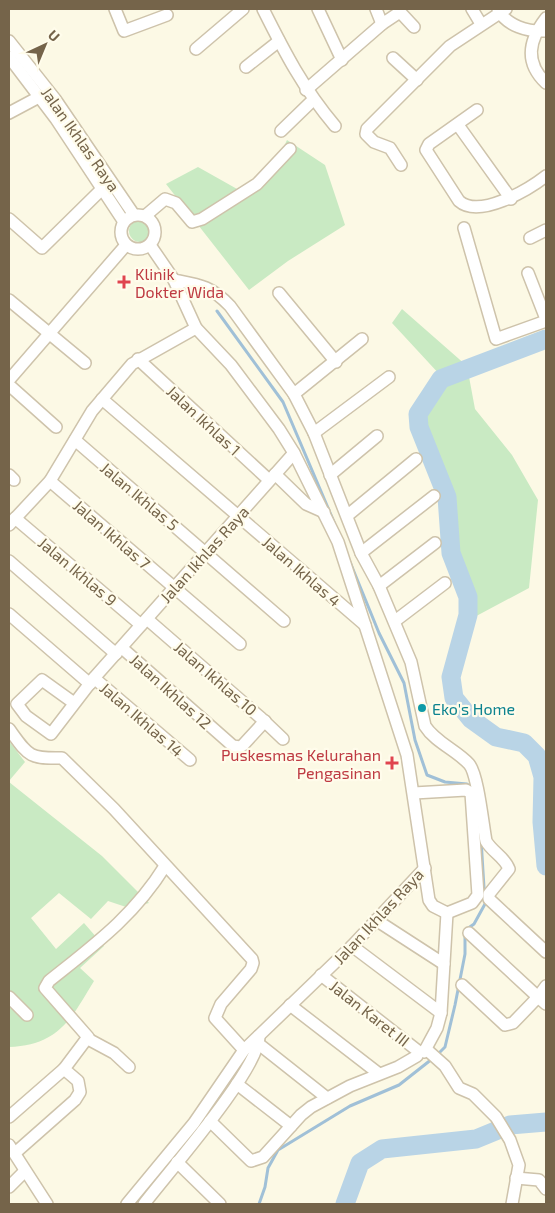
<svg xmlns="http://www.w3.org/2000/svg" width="555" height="1213" viewBox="0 0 555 1213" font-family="'Exo 2',sans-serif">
  <rect width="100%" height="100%" fill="#fcf9e5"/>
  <g fill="#c9eac3">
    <path d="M287 140 325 165 345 225 288 261 249 290 166 184 198 167 246 194 268 181Z"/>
    <circle cx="140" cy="231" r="11"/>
    <path d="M402 309 467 366 475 409 512 455 538 500 529 588 467 621 472 595 451 559 443 484 423 433 421 400 441 376 392 323Z"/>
    <path d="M9 741 25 762 9 781Z"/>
    <path d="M9 782 102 856 149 903 129 908 108 901 91 919 59 893 31 918 56 949 84 923 104 946 80 968 94 981C71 1019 59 1045 9 1047Z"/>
  </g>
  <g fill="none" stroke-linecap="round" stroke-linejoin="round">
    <g stroke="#a0c0d7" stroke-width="3">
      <path d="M217 311 283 402 334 522"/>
      <path d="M350 562 379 633 404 683 415 740 427 775 445 782 467 784 470 787"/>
      <path d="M467 929 474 924 485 904 481 839"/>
      <path d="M437 1055 445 1047 455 1005 465 954V934"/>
      <path d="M259 1204 265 1187 268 1168 278 1150 350 1106 399 1085 432 1059"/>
    </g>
    <g stroke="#b9d4e6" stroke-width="19">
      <path d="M546 339 441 379 418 414 419 427 447 497 451 553 468 597V615L451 677 454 698 471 719 496 737 524 743 537 756 543 777 542 822 546 866"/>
      <path d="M345 1204 360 1163 382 1149 476 1139 510 1125 546 1122"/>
    </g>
    <defs>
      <g id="street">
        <path d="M115 9 124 31 167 15"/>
        <path d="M263 9C285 53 303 88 335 126"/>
        <path d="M318 9 342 60"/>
        <path d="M376 9 382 24"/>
        <path d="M472 9 481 24"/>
        <path d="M498 9C506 26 528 32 546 31"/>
        <path d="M546 18C529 40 524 62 546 83"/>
        <path d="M9 41 55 99 134 215"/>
        <path d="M196 49 243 9"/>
        <path d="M9 57 56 119 124 222"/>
        <path d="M393 58 417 80"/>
        <path d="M246 67 279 41"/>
        <path d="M306 90 382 24 400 12 414 27"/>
        <path d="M477 110 429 144 426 150 459 201C479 219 528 190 546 176"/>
        <path d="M9 113 39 97"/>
        <path d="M458 125 511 199"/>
        <path d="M281 131 313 100"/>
        <path d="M401 165 390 148 374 142 366 134 367 129 450 46 506 9"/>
        <circle cx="138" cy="232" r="17"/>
        <path d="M145 216 165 199 176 203 192 222 202 219 257 184 290 149"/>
        <path d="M9 219 42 248 103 188"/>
        <path d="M464 228 496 339 546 321"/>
        <path d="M530 238 546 230"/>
        <path d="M150 245 174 280 196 328 231 365 279 429 294 453 338 542 407 755 429 900 433 906 447 913"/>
        <path d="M528 273 546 319"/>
        <path d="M174 280C200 285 211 286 230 306L294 394 314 433 361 553 379 586 411 662 425 726C435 742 456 750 469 764 478 774 483 826 486 841 492 852 505 857 509 869L489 894V899L546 952"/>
        <path d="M279 293 336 362"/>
        <path d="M9 300 85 363"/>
        <path d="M138 359 269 480"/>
        <path d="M9 380 126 245"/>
        <path d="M9 385 56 427"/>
        <path d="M294 394 362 339"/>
        <path d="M102 399 365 625"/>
        <path d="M314 433 389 377"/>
        <path d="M75 440 284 621"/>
        <path d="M275 474 306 504 324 512"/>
        <path d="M9 475 14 480"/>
        <path d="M330 475 377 436"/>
        <path d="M50 481 240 644"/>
        <path d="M348 515 416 459"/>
        <path d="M15 518 141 625"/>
        <path d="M9 525 50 481 92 411 132 364 196 328"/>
        <path d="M361 553 434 496"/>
        <path d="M9 561 116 654"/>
        <path d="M379 586 435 543"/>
        <path d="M9 614 90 684"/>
        <path d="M147 619 261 718 283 739"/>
        <path d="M395 621 445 583"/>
        <path d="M122 648 233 746 240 747 243 745 265 721"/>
        <path d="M94 678 190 760"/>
        <path d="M74 703 42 680 17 704 26 716 51 734 94 678 294 453"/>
        <path d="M9 729C28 755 28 759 62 758L114 809 252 959 253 963 251 969 221 1004 215 1018 244 1050"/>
        <path d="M414 793 466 790 471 793 478 895 472 903 447 913"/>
        <path d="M376 920 444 964"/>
        <path d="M352 946 441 1013"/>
        <path d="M462 985 505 1025 513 1023 538 997 469 933"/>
        <path d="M546 986 538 997 546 1004"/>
        <path d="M9 997 27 1015"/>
        <path d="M290 1005 378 1073"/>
        <path d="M88 1039 114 1053 129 1067"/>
        <path d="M260 1045 327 1098"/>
        <path d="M426 1049 445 1066 459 1088 473 1094 496 1117 510 1140 519 1165 512 1204"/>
        <path d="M424 1052 437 1028 441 1013 447 913"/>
        <path d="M237 1084 291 1126"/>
        <path d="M9 1117 64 1069"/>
        <path d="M210 1121 251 1161 263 1157 301 1115 311 1107 350 1086 398 1067 417 1056 418 1051 321 975"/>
        <path d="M9 1145 47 1204"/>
        <path d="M15 1153 75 1100 80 1092 78 1081 64 1069 88 1037 45 988 49 981C94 945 134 916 165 866"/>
        <path d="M177 1162 220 1204"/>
        <path d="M516 1178 539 1180 546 1189"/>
        <path d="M9 1187 25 1171"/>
        <path d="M127 1204 194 1123 244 1050 352 946 425 868"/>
        <path d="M144 1204C166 1175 261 1067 259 1036"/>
      </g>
    </defs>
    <use href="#street" stroke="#cec3ab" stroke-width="14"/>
    <use href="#street" stroke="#fff" stroke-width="11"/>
  </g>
  <g fill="#e0444e" stroke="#fffceb" stroke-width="2">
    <path d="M121.5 274.5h5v5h5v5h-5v5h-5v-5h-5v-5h5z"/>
    <path d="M389.5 755.5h5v5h5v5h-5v5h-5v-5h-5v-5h5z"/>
  </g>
  <circle fill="#0f9aa8" stroke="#fffceb" stroke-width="2" cx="422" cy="708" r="5"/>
  <g text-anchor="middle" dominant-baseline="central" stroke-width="4.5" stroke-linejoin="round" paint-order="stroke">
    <g font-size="16" fill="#75644a" stroke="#fffceb">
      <text transform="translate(81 139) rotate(55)">Jalan Ikhlas Raya</text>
      <text transform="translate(204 420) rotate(43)">Jalan Ikhlas 1</text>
      <text transform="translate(140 496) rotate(40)">Jalan Ikhlas 5</text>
      <text transform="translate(112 534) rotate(41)">Jalan Ikhlas 7</text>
      <text transform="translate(204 554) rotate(-48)">Jalan Ikhlas Raya</text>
      <text transform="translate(78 571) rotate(40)">Jalan Ikhlas 9</text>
      <text transform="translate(302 571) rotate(41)">Jalan Ikhlas 4</text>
      <text transform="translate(216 678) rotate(41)">Jalan Ikhlas 10</text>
      <text transform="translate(171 691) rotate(42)">Jalan Ikhlas 12</text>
      <text transform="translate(142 719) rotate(41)">Jalan Ikhlas 14</text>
      <text transform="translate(378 916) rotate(-47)">Jalan Ikhlas Raya</text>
      <text transform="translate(370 1013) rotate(38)">Jalan Karet III</text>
    </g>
    <g font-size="16" fill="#be3a42" stroke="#fffceb" text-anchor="start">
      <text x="135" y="273">Klinik<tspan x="135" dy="18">Dokter Wida</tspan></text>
      <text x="381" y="754" text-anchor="end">Puskesmas Kelurahan<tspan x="381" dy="18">Pengasinan</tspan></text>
    </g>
    <g font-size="16" fill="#0d838f" stroke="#fffceb" text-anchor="start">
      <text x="432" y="708">Eko's Home</text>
    </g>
  </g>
  <rect width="555" height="1213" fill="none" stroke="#75644a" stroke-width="20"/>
  <g transform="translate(45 45) rotate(44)" stroke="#fffceb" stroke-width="4" paint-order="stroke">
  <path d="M0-4L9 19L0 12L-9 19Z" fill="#75644a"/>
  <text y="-8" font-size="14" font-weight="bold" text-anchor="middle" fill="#75644a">U</text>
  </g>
</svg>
